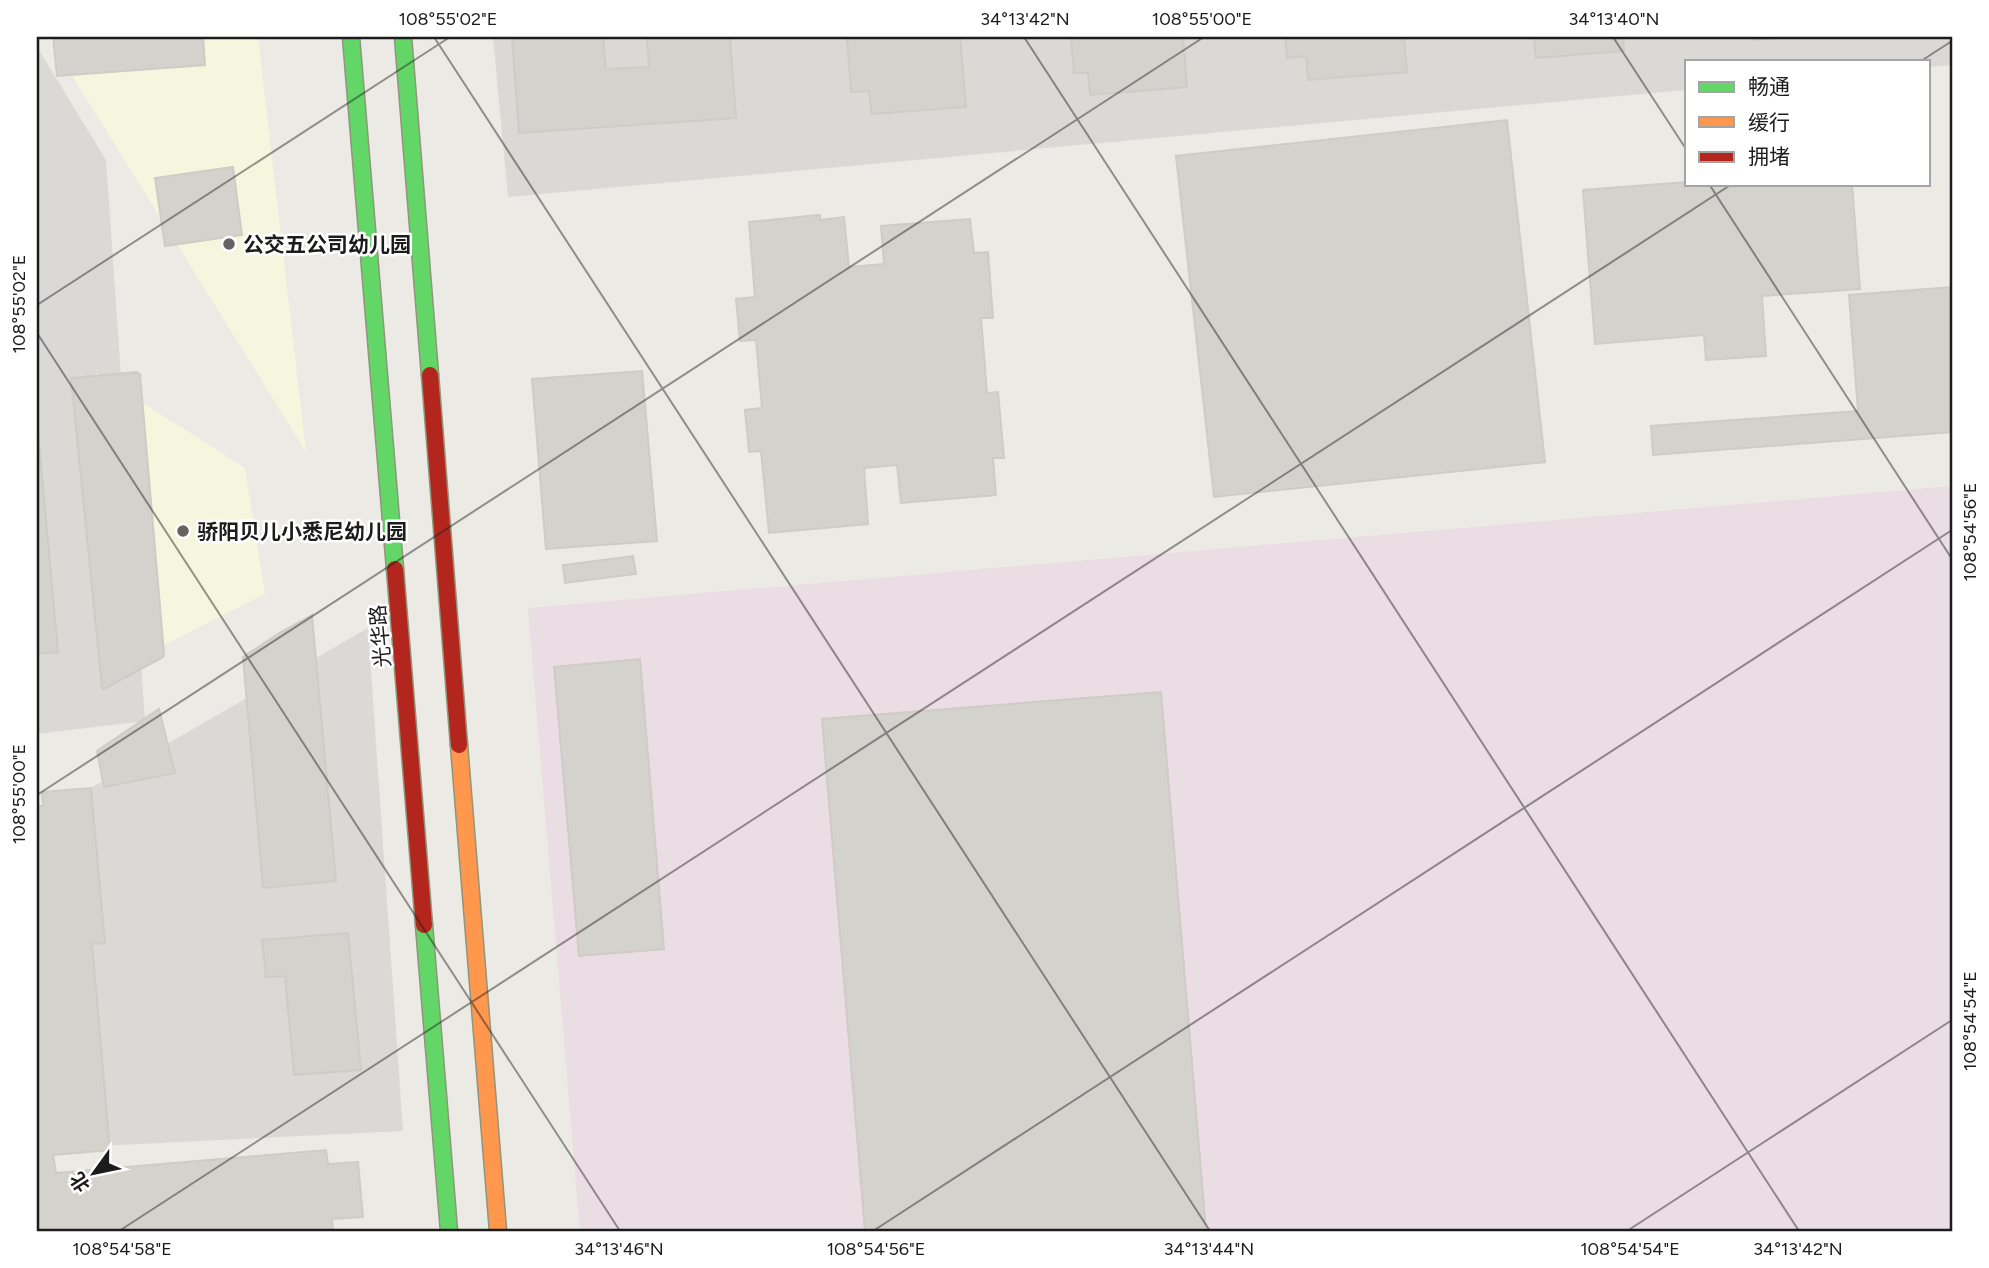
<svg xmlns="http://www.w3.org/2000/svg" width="1989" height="1268" viewBox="0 0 1989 1268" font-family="Figtree,'Noto Sans SC',sans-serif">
  <rect width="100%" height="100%" fill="#eceae4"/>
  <g fill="#dad9d6">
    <path d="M493 37H1952V65L1928 67V61H1686V90L508 197Z"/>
    <path d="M37 47 106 160 145 721 37 734Z"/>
    <path d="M368 628 403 1131 57 1148 37 1040V819Z"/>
  </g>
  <path fill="#eadde3" d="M1952 486V1231H580L528 608Z"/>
  <g fill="#f4f6de">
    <path d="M48 37H258L306 452Z"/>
    <path d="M96 373 245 468 265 594 123 666Z"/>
  </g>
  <g fill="#d4d2cd" stroke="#cfcbc5" stroke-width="2">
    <path d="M53 37H203L205 65 57 76Z"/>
    <path d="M512 37H603L606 69 649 67 647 37H730L736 118 519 133Z"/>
    <path d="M847 37H960L966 107 872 114 869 91 851 92Z"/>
    <path d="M1071 37H1183L1187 87 1090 95 1088 73H1074Z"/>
    <path d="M1285 37H1404L1407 72 1308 80 1306 56 1287 58Z"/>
    <path d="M1534 37H1623L1624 51 1536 58Z"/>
    <path d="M1754 37H1792L1754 40Z"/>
    <path d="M1507 120 1545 462 1214 497 1176 156Z"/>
    <path d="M233 167 242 235 165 246 155 178Z"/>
    <path d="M1686 182V184H1852L1860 289 1762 296 1766 356 1706 360 1704 335 1595 344 1583 190Z"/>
    <path d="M818 215H820V220L844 217 849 267 884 264 881 226 970 219 974 253 988 252 993 318H981L987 393 998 392 1004 458H993L996 495 901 503 897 465 864 468 868 524 769 533 761 451 749 452 745 410 762 408 756 340 740 341 736 299 755 297 749 222Z"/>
    <path d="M1952 287V432L1653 455 1651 426 1858 411 1849 295Z"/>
    <path d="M642 371 657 541 546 549 532 379Z"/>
    <path d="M137 372 140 374 164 653 163 657 104 689 102 688 71 378Z"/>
    <path d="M37 421 58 652 37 654Z"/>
    <path d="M633 556 636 574 565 583 563 565Z"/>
    <path d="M312 615 336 881 263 888 243 657 281 632Z"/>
    <path d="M640 659 664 949 579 956 554 667Z"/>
    <path d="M1161 692 1206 1231H865L822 719Z"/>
    <path d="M159 709 175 773 104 787 97 751Z"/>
    <path d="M91 788 105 943 92 944 110 1150 53 1155 56 1173 326 1150 328 1164 358 1162 363 1217 332 1219 333 1231H37V806H43L42 792Z"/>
    <path d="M348 933 361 1070 294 1075 285 976 266 977 262 940Z"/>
  </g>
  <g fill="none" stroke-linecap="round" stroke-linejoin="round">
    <defs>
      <g id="fast">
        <path d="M351 37 395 569"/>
        <path d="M403 37 430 375"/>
        <path d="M424 925 449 1231"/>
      </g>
      <path id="slow" d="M459 745 498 1231"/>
      <g id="jam">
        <path d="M430 375 459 745"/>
        <path d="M395 569 424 925"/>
      </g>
    </defs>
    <use href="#fast" stroke="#91957c" stroke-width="19"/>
    <use href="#slow" stroke="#91957c" stroke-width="19"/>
    <use href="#jam" stroke="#91957c" stroke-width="19"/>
    <use href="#fast" stroke="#63d668" stroke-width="16"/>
    <use href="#slow" stroke="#ff974d" stroke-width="16"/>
    <use href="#jam" stroke="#b3261e" stroke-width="16"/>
  </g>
  <path fill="none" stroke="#1c1c1c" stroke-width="2" stroke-opacity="0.45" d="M434 37 1210 1231M1024 37 1799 1231M1613 37 1686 149M1921 61 1952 41M1709 184 1952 559M37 305 450 37M37 333 620 1231M37 795 1204 37M119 1231 1732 184M873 1231 1952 530M1627 1231 1952 1020"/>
  <g fill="#656462" stroke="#fff" stroke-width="2.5">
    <circle cx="229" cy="244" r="7"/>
    <circle cx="183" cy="531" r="7"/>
  </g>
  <g text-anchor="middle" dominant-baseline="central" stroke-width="5" stroke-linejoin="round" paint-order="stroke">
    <g font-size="21" font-weight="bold" fill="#1c1c1c" stroke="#fff" text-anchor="start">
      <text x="243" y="244">公交五公司幼儿园</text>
      <text x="197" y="531">骄阳贝儿小悉尼幼儿园</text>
    </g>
    <g font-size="21" fill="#1c1c1c" stroke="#fff">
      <text transform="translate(380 636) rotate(-95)">光华路</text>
    </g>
  </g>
  <rect width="1989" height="1268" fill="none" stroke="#ffffff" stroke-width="77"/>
  <rect x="1685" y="60" width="245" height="126" fill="#ffffff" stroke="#a4a4a4" stroke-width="2"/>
  <rect x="1699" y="82" width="35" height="10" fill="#63d668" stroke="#a4a4a4" stroke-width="2"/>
  <text x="1748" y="94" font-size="21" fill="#1c1c1c">畅通</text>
  <rect x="1699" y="117" width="35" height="10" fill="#ff974d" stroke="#a4a4a4" stroke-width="2"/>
  <text x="1748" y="130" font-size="21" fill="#1c1c1c">缓行</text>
  <rect x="1699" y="152" width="35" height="10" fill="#b3261e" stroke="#a4a4a4" stroke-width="2"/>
  <text x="1748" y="164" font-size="21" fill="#1c1c1c">拥堵</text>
  <g transform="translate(94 1173) rotate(237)" stroke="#ffffff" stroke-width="5" paint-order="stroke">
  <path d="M0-5L12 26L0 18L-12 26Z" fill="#1c1c1c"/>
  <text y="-10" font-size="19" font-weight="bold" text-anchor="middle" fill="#1c1c1c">北</text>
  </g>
  <rect x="38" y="38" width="1913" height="1192" fill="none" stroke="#1c1c1c" stroke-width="2.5"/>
  <g font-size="18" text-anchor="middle" fill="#1c1c1c">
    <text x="448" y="25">108°55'02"E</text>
    <text x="1025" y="25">34°13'42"N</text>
    <text x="1202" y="25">108°55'00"E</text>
    <text x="1614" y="25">34°13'40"N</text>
    <text transform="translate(19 304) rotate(-90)" y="6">108°55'02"E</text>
    <text transform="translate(1970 532) rotate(-90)" y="6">108°54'56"E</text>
    <text transform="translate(19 794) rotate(-90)" y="6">108°55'00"E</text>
    <text transform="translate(1970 1021) rotate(-90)" y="6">108°54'54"E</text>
    <text x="122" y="1255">108°54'58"E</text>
    <text x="619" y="1255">34°13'46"N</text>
    <text x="876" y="1255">108°54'56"E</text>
    <text x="1209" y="1255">34°13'44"N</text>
    <text x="1630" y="1255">108°54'54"E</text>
    <text x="1798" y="1255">34°13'42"N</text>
  </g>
</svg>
